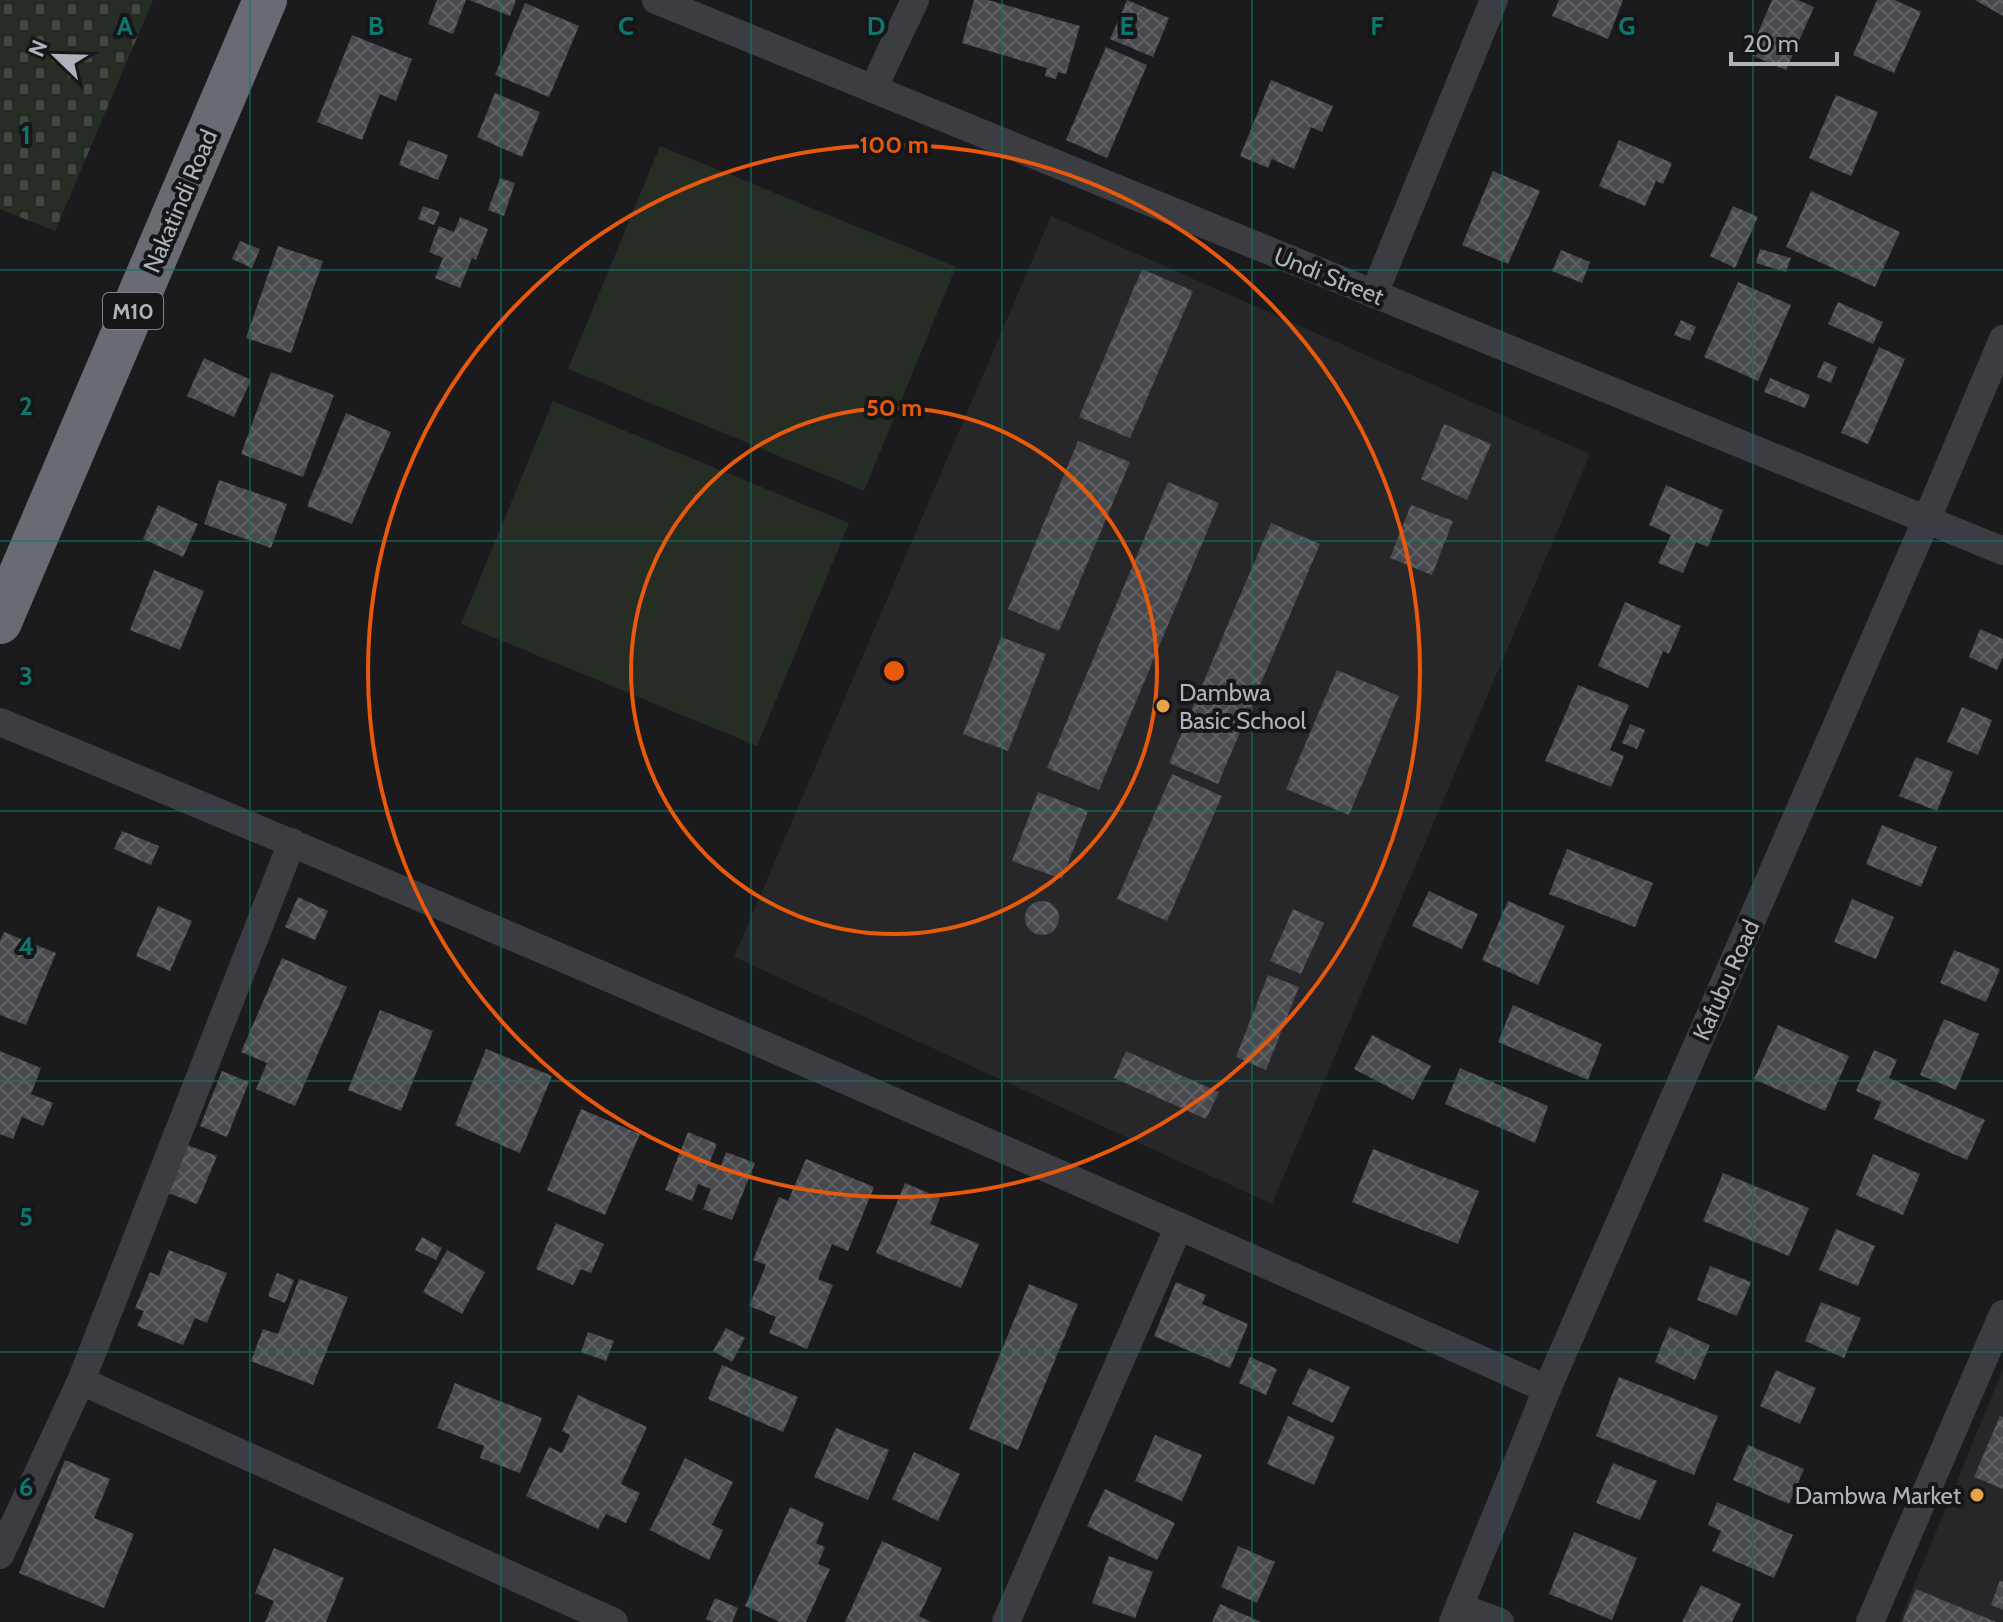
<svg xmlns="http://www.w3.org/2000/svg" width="2003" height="1622" viewBox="0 0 2003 1622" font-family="Cabin,sans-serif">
  <defs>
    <pattern id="cemetery-stones" width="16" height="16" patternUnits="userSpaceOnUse" patternTransform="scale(2)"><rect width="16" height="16" fill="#252d25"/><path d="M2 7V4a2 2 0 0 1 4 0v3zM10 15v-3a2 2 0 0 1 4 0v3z" fill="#424943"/></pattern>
    <pattern id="building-cross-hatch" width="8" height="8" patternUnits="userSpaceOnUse" patternTransform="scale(2)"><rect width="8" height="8" fill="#48494d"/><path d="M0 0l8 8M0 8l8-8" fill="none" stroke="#606165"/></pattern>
  </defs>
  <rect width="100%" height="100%" fill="#1b1b1d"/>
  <g fill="#27272a">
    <path d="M1051 216 1590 454 1272 1204 734 957Z"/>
    <path d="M2003 1369V1622H1899Z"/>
  </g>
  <path fill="url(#cemetery-stones)" d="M0 0H153L55 231 0 209Z"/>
  <g fill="#252d25">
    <path d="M660 146 956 267 864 491 568 369Z"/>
    <path d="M553 401 849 523 757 746 461 624Z"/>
  </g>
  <g fill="url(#building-cross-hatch)">
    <path d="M437 0H466L453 34 428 24Z"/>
    <path d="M469 0H516L510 16Z"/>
    <path d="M974 0H988L1080 26 1066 74 1058 72 1056 79 1045 76 1047 68 962 43Z"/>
    <path d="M1127 0 1169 18 1153 57 1110 39Z"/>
    <path d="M1559 0H1623L1608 39 1552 16Z"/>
    <path d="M1772 0H1798L1814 7 1786 70 1749 54Z"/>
    <path d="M1877 0H1895L1921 12 1894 73 1853 55Z"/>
    <path d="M1975 0H2003V16Z"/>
    <path d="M525 3 579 26 549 97 495 75Z"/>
    <path d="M352 35 412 59 396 101 380 94 362 140 317 122Z"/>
    <path d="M1106 47 1147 65 1107 158 1066 140Z"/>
    <path d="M1271 80 1333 106 1322 132 1311 127 1294 169 1272 159 1268 168 1240 156Z"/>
    <path d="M495 93 540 112 522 157 477 137Z"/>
    <path d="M1836 95 1878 112 1851 176 1809 158Z"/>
    <path d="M408 140 448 155 438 180 399 165Z"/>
    <path d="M1619 140 1672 163 1663 184 1656 181 1645 206 1599 186Z"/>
    <path d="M1493 171 1540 191 1508 264 1462 245Z"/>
    <path d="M500 178 515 183 504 216 488 210Z"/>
    <path d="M1811 191 1900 232 1875 287 1786 247Z"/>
    <path d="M423 206 440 212 434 225 418 219Z"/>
    <path d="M1733 206 1758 217 1735 268 1710 256Z"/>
    <path d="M460 217 488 229 476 260 472 258 460 288 435 278 443 258 429 252 439 226 454 232Z"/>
    <path d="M240 241 260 249 252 268 232 259Z"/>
    <path d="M278 246 323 261 291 353 246 338Z"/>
    <path d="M1760 249 1791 258 1786 272 1756 263Z"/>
    <path d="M1561 250 1590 262 1582 283 1552 271Z"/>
    <path d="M1142 269 1193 291 1130 438 1079 417Z"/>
    <path d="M1738 282 1791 305 1758 381 1704 357Z"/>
    <path d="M1838 302 1883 322 1873 344 1828 324Z"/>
    <path d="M1681 320 1696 327 1690 341 1674 335Z"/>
    <path d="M1879 347 1905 359 1868 444 1841 433Z"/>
    <path d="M204 358 251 380 234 417 187 396Z"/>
    <path d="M1824 361 1837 367 1831 383 1817 377Z"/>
    <path d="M271 372 334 395 303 477 241 454Z"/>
    <path d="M1770 378 1810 395 1805 408 1764 392Z"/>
    <path d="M346 413 391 432 352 524 307 506Z"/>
    <path d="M1444 424 1491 444 1467 500 1421 479Z"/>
    <path d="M1078 441 1130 462 1059 631 1008 609Z"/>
    <path d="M219 480 287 504 271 548 204 524Z"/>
    <path d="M1168 482 1219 503 1099 790 1047 768Z"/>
    <path d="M1666 485 1723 510 1708 547 1696 542 1683 573 1658 563 1671 535 1649 525Z"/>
    <path d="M158 505 198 524 183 557 143 539Z"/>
    <path d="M1411 505 1453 521 1432 575 1390 558Z"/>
    <path d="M1271 523 1320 544 1218 784 1169 763Z"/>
    <path d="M154 570 204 591 180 650 130 630Z"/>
    <path d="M1625 602 1681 626 1669 654 1663 651 1648 688 1598 666Z"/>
    <path d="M1980 629 2003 639V657L1997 670 1969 657Z"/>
    <path d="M1001 637 1046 654 1008 751 963 734Z"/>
    <path d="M1337 670 1399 696 1349 815 1286 789Z"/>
    <path d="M1578 685 1629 705 1610 750 1624 756 1611 787 1545 761Z"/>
    <path d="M1962 707 1992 720 1978 755 1947 742Z"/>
    <path d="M1630 724 1645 730 1637 749 1622 743Z"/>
    <path d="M1916 757 1953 772 1937 811 1899 796Z"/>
    <path d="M1172 774 1222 796 1167 921 1117 899Z"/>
    <path d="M1038 792 1088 811 1062 879 1012 861Z"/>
    <path d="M1882 825 1937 847 1921 887 1866 864Z"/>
    <path d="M122 831 159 846 151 865 114 849Z"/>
    <path d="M1567 849 1653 883 1635 927 1549 894Z"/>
    <path d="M1429 891 1478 914 1462 949 1412 926Z"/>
    <path d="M298 897 328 911 315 940 285 927Z"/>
    <path d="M1852 899 1894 917 1876 959 1834 942Z"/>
    <path d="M1508 901 1565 926 1538 985 1482 960Z"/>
    <circle cx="1042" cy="918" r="17"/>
    <path d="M158 906 192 921 170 971 136 956Z"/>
    <path d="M1293 909 1324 923 1301 974 1270 961Z"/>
    <path d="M4 932 56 953 26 1025 0 1015V941Z"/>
    <path d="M1954 950 2000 969 1986 1002 1940 983Z"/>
    <path d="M282 958 347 987 295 1106 256 1089 267 1063 241 1052Z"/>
    <path d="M1268 975 1299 987 1266 1070 1236 1057Z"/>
    <path d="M1513 1005 1602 1044 1588 1080 1498 1042Z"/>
    <path d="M380 1010 433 1031 401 1111 348 1090Z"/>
    <path d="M1944 1019 1979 1034 1956 1090 1920 1075Z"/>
    <path d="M1778 1025 1849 1056 1825 1111 1754 1079Z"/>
    <path d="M1372 1035 1431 1066 1413 1100 1354 1069Z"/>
    <path d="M486 1049 552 1076 520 1153 455 1125Z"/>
    <path d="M1874 1050 1897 1060 1889 1078 1985 1120 1967 1160 1874 1119 1881 1102 1856 1091Z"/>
    <path d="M0 1051 41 1068 31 1094 53 1103 43 1126 22 1117 13 1139 0 1134Z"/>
    <path d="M1126 1051 1219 1092 1206 1119 1114 1078Z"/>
    <path d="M1460 1068 1548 1106 1535 1143 1445 1104Z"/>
    <path d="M222 1071 249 1082 227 1137 200 1126Z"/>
    <path d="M581 1109 640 1134 605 1215 547 1190Z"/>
    <path d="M688 1132 717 1144 709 1164 720 1168 726 1152 755 1163 732 1220 703 1209 711 1189 698 1184 692 1201 665 1190Z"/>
    <path d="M182 1143 217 1156 197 1204 163 1191Z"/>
    <path d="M1373 1149 1479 1191 1458 1244 1352 1202Z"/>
    <path d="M1873 1154 1920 1174 1903 1215 1856 1195Z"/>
    <path d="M806 1159 874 1187 848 1251 832 1244 818 1279 833 1285 807 1349 769 1333 776 1317 749 1306 766 1265 753 1260 779 1197 788 1201Z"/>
    <path d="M1723 1173 1809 1208 1789 1256 1703 1221Z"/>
    <path d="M905 1183 940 1198 930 1224 979 1244 961 1288 876 1253Z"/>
    <path d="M556 1223 604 1244 591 1273 581 1269 573 1285 536 1269Z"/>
    <path d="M1836 1229 1875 1246 1858 1286 1819 1270Z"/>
    <path d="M422 1237 442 1248 436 1260 415 1250Z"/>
    <path d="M169 1250 227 1273 207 1323 195 1318 183 1345 137 1326 144 1311 135 1308 150 1272 159 1276Z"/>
    <path d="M447 1250 485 1272 462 1314 423 1292Z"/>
    <path d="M1710 1266 1751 1282 1737 1316 1697 1300Z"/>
    <path d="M277 1273 294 1280 285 1303 268 1296Z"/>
    <path d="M299 1279 348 1297 313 1385 251 1361 263 1329 278 1334Z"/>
    <path d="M1176 1282 1206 1295 1202 1304 1248 1324 1230 1368 1154 1336Z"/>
    <path d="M1029 1284 1078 1304 1018 1450 969 1429Z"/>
    <path d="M1821 1302 1861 1318 1844 1358 1805 1341Z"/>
    <path d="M1669 1327 1710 1345 1695 1380 1655 1362Z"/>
    <path d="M726 1328 745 1338 732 1362 713 1351Z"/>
    <path d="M588 1332 614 1341 606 1361 581 1352Z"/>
    <path d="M1250 1357 1277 1369 1266 1395 1239 1383Z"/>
    <path d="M722 1365 798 1397 783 1432 708 1399Z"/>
    <path d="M1309 1368 1350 1387 1333 1423 1292 1404Z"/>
    <path d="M1776 1370 1816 1388 1800 1424 1760 1406Z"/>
    <path d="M1619 1377 1718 1416 1694 1475 1596 1436Z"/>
    <path d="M455 1383 542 1418 520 1473 480 1458 484 1446 437 1428Z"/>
    <path d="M578 1395 647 1427 621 1484 640 1493 626 1523 606 1514 598 1529 526 1496 549 1447 562 1453 570 1435 562 1431Z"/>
    <path d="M1288 1416 1335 1437 1314 1485 1267 1464Z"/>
    <path d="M2000 1416 2003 1417V1489L1974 1477Z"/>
    <path d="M836 1428 889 1450 868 1500 814 1477Z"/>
    <path d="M1155 1435 1202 1455 1182 1501 1135 1481Z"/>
    <path d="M1748 1445 1804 1469 1789 1504 1733 1480Z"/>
    <path d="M914 1452 960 1474 938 1521 892 1499Z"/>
    <path d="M685 1458 733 1482 712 1525 723 1530 709 1560 650 1530Z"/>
    <path d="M65 1460 110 1479 94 1518 134 1534 104 1608 19 1573Z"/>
    <path d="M1613 1463 1657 1481 1640 1520 1596 1503Z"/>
    <path d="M1105 1489 1175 1523 1157 1560 1087 1526Z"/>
    <path d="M1717 1502 1793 1535 1774 1578 1712 1551 1721 1531 1708 1525Z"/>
    <path d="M790 1507 824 1523 816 1543 825 1547 818 1564 830 1569 806 1622H780L745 1606Z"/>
    <path d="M1574 1532 1637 1558 1612 1620 1549 1594Z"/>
    <path d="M882 1541 942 1568 919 1616 931 1622H845Z"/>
    <path d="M1238 1546 1275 1562 1257 1603 1221 1587Z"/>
    <path d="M274 1548 344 1578 326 1622H265L274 1601 255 1593Z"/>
    <path d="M1109 1556 1153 1572 1135 1618 1092 1603Z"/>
    <path d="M2000 1580 2003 1582V1610L1991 1605Z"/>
    <path d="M1701 1585 1741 1604 1732 1622H1682Z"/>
    <path d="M1916 1589 1996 1622H1902Z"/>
    <path d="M715 1598 738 1608 732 1622H713L706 1619Z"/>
    <path d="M1220 1604 1261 1622H1212Z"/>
  </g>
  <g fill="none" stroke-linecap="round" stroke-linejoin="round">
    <g stroke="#3c3d42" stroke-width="28">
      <path d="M656 0 2003 551"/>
      <path d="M873 89 915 0"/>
      <path d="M1374 294 1494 0"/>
      <path d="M0 722C519 935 1033 1161 1547 1389"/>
      <path d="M81 1381 614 1622"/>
      <path d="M0 1555 81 1381 292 842"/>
      <path d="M1460 1607 1500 1622"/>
      <path d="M1006 1622 1179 1226"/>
      <path d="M1453 1622 1547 1389 1926 521 2003 339"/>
      <path d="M1870 1622 2003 1314"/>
    </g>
    <path stroke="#686c72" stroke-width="44" d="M0 622 265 0"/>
  </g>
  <path fill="none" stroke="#0f766e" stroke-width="2" stroke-opacity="0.55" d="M250 0V1622M501 0V1622M751 0V1622M1002 0V1622M1252 0V1622M1502 0V1622M1753 0V1622M0 270H2003M0 541H2003M0 811H2003M0 1081H2003M0 1352H2003"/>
  <g fill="none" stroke="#e8590c" stroke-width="4">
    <circle cx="894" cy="671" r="263"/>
    <circle cx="894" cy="671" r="526"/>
  </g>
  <g fill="#e7a348" stroke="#161618" stroke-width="3">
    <circle cx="1163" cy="706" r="8"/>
    <circle cx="1977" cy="1495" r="8"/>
  </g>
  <g text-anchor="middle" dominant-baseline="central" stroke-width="8" stroke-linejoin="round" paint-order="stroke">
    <rect fill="#161618" stroke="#80848a" stroke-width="2" x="103" y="293" width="60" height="36" rx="6"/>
    <g font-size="22" font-weight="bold" fill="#aeb3bb">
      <text x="133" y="311">M10</text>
    </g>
    <g font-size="24" fill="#aeb3bb" stroke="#161618">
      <text transform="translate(180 201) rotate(-67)">Nakatindi Road</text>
      <text transform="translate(1329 276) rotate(22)">Undi Street</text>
      <text transform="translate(1726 980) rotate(-66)">Kafubu Road</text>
    </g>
    <g font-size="24" fill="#aeb3bb" stroke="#161618" text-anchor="start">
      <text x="1179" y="692">Dambwa<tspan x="1179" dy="28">Basic School</tspan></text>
      <text x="1961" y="1495" text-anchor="end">Dambwa Market</text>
    </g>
  </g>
  <g font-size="26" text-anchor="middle" font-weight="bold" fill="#0f766e" stroke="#161618" stroke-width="8" stroke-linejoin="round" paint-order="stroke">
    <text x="125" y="35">A</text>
    <text x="376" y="35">B</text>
    <text x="626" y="35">C</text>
    <text x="876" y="35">D</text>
    <text x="1127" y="35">E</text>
    <text x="1377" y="35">F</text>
    <text x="1627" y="35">G</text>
    <text x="26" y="144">1</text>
    <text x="26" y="415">2</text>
    <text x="26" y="685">3</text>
    <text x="26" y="955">4</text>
    <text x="26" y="1226">5</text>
    <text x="26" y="1496">6</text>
  </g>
  <circle cx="894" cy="671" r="12" fill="#e8590c" stroke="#161618" stroke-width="4"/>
  <g font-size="24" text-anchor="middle" font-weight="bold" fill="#e8590c" stroke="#161618" stroke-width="8" stroke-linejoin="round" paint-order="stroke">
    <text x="894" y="153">100 m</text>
    <text x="894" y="416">50 m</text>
  </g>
  <g transform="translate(56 56) rotate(293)" stroke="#161618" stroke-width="6" paint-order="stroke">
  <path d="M0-6L14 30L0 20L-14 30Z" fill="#aeb3bb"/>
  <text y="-12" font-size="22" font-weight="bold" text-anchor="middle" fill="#aeb3bb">N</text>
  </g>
  <path d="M1731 52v12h106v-12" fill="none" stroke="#aeb3bb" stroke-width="4"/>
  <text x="1743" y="52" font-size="24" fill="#aeb3bb" stroke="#161618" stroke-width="6" paint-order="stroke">20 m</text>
</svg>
